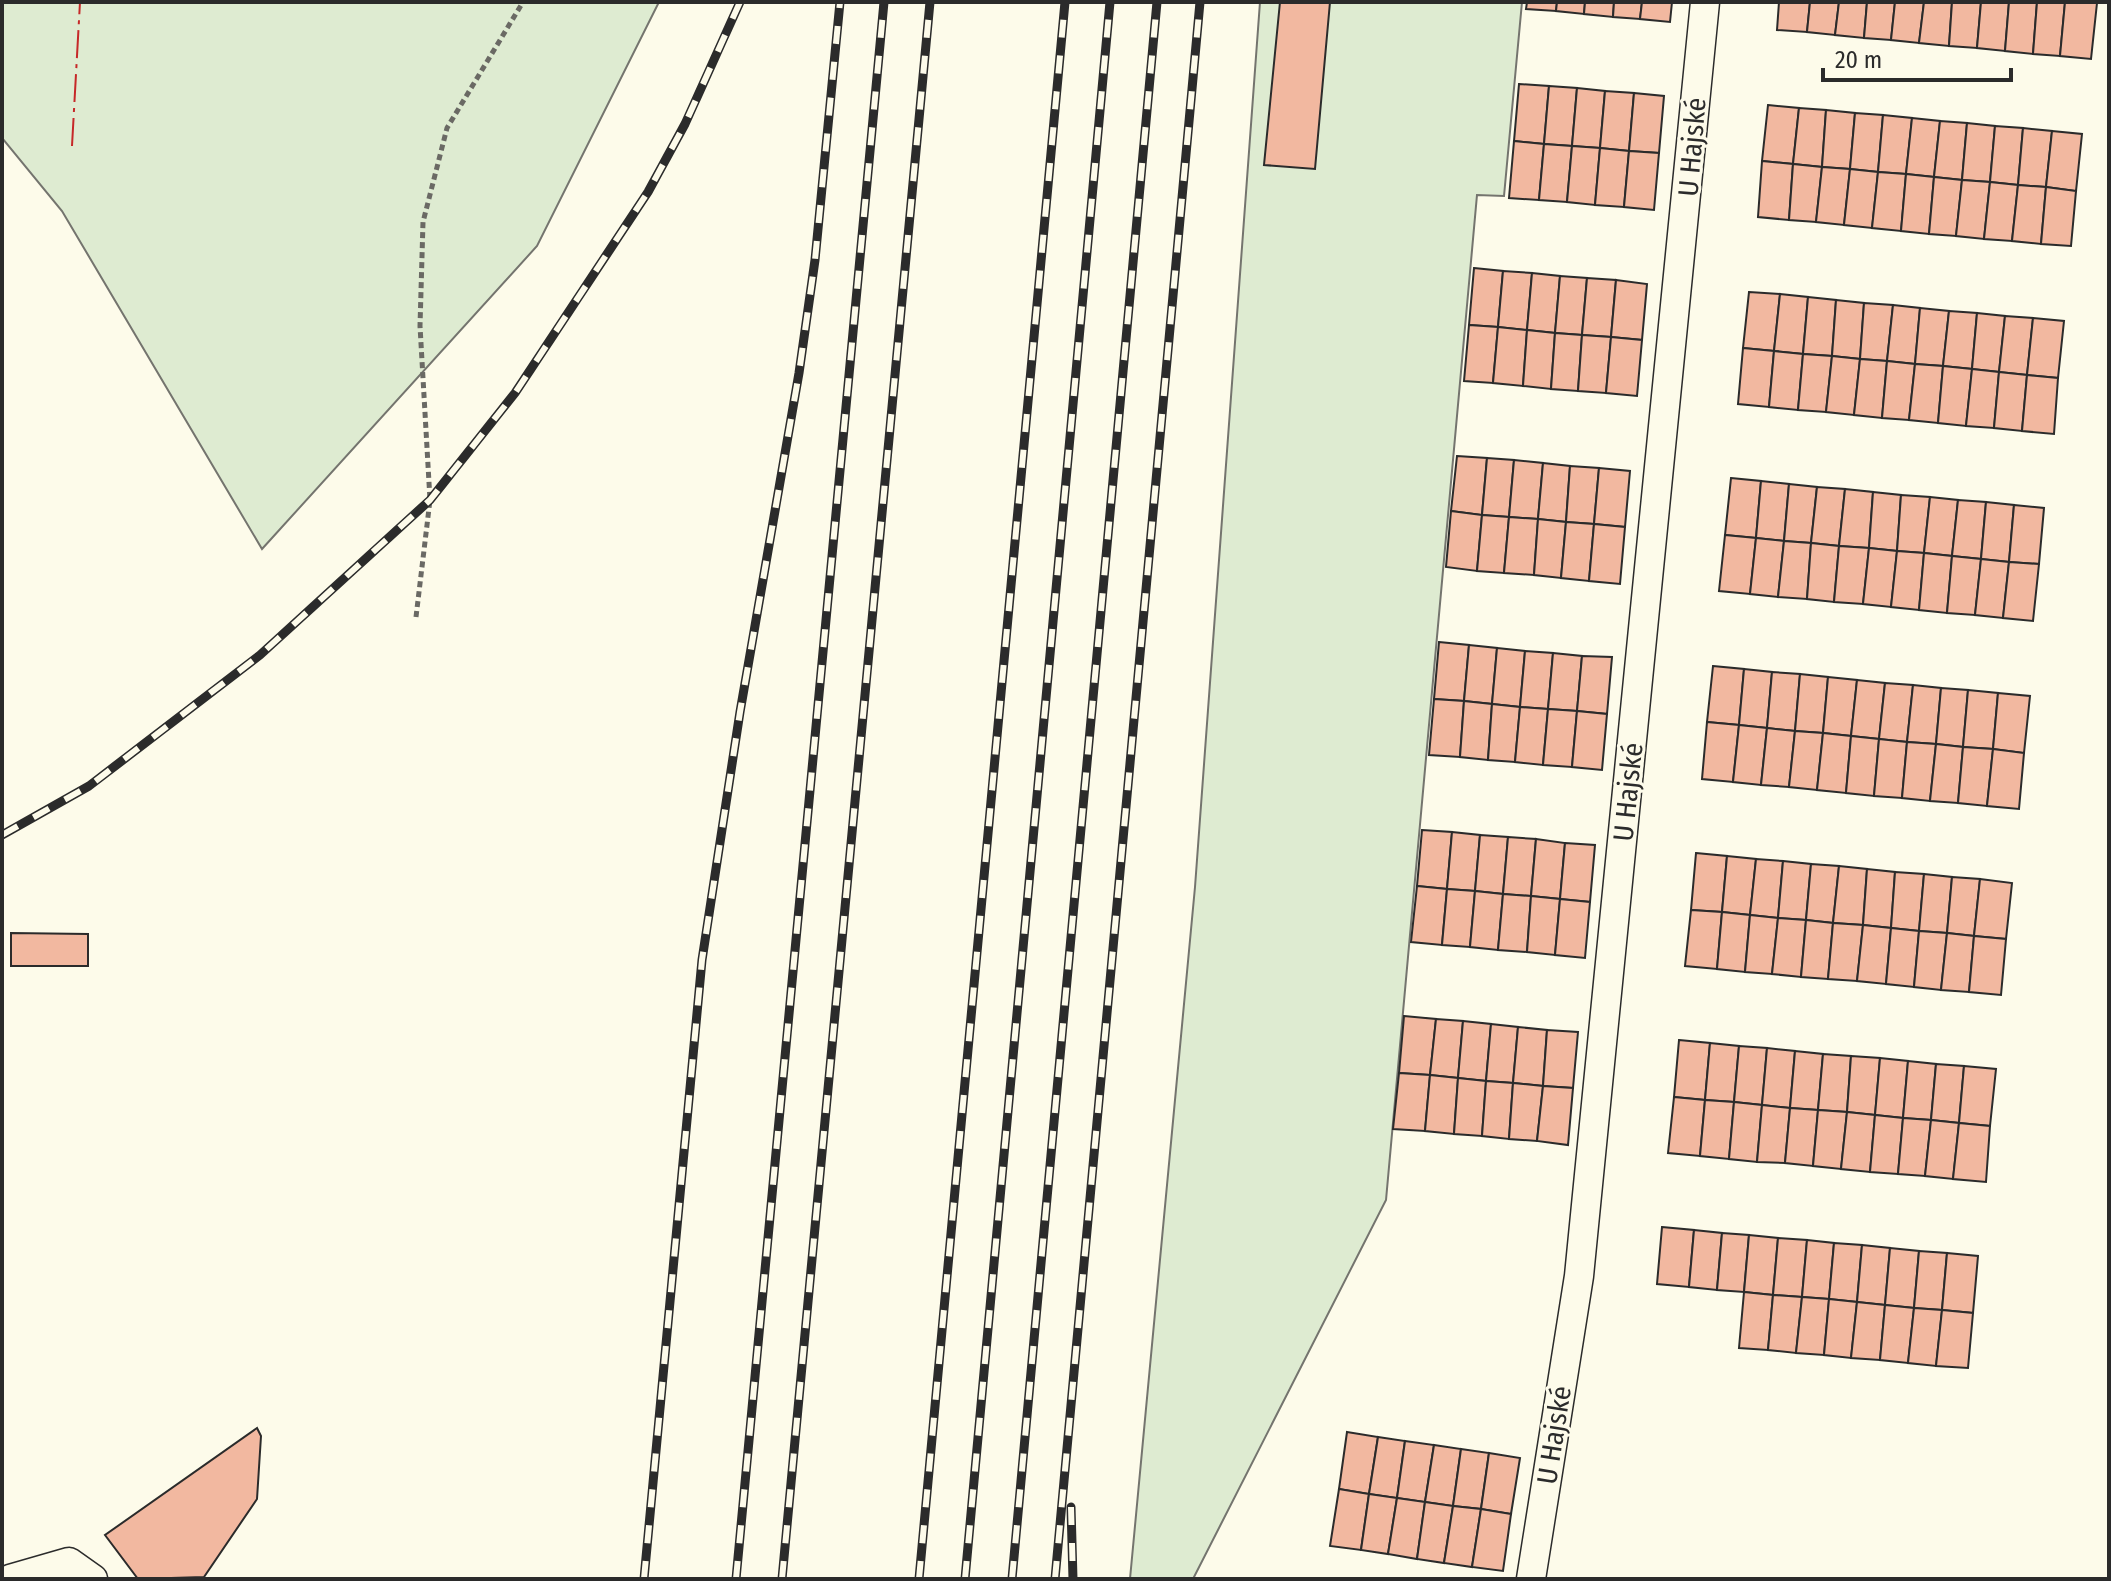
<svg xmlns="http://www.w3.org/2000/svg" width="2111" height="1581" viewBox="0 0 2111 1581" font-family="'Fira Sans Condensed',sans-serif">
  <rect width="100%" height="100%" fill="#fdfbea"/>
  <g fill="#deebd1" stroke="#74746e" stroke-width="2">
    <path d="M2 2H659L537 246 262 549 62 211 2 138Z"/>
    <path d="M1260 2H1522L1504 196 1477 195 1386 1200 1193 1579H1130L1195 887Z"/>
  </g>
  <g fill="#f2b8a0" stroke="#2b2b2b" stroke-width="2">
    <path d="M1280 2H1330L1315 169 1264 165Z"/>
    <path d="M1527 2H1557L1556 11 1526 9Z"/>
    <path d="M1557 2H1585L1584 14 1556 11Z"/>
    <path d="M1585 2H1614L1613 17 1584 14Z"/>
    <path d="M1614 2H1642L1640 19 1613 17Z"/>
    <path d="M1642 2H1672L1670 22 1640 19Z"/>
    <path d="M1779 2H1810L1807 32 1777 30Z"/>
    <path d="M1810 2H1839L1835 35 1807 32Z"/>
    <path d="M1839 2H1867L1864 38 1835 35Z"/>
    <path d="M1867 2H1895L1891 40 1864 38Z"/>
    <path d="M1895 2H1924L1919 43 1891 40Z"/>
    <path d="M1924 2H1952L1949 46 1919 43Z"/>
    <path d="M1952 2H1981L1977 48 1949 46Z"/>
    <path d="M1981 2H2009L2005 51 1977 48Z"/>
    <path d="M2009 2H2037L2033 54 2005 51Z"/>
    <path d="M2037 2H2065L2060 56 2033 54Z"/>
    <path d="M2065 2 2097 3 2091 59 2060 56Z"/>
    <path d="M1519 84 1549 86 1544 144 1514 141Z"/>
    <path d="M1549 86 1577 88 1572 146 1544 144Z"/>
    <path d="M1577 88 1605 91 1600 148 1572 146Z"/>
    <path d="M1605 91 1634 93 1629 151 1600 148Z"/>
    <path d="M1634 93 1664 96 1659 153 1629 151Z"/>
    <path d="M1768 105 1799 108 1793 164 1762 161Z"/>
    <path d="M1799 108 1826 110 1822 167 1793 164Z"/>
    <path d="M1826 110 1855 113 1850 169 1822 167Z"/>
    <path d="M1855 113 1883 115 1878 172 1850 169Z"/>
    <path d="M1883 115 1912 118 1906 174 1878 172Z"/>
    <path d="M1912 118 1940 121 1934 177 1906 174Z"/>
    <path d="M1940 121 1967 123 1962 180 1934 177Z"/>
    <path d="M1967 123 1995 126 1990 182 1962 180Z"/>
    <path d="M1995 126 2023 128 2018 185 1990 182Z"/>
    <path d="M2023 128 2052 131 2046 187 2018 185Z"/>
    <path d="M2052 131 2082 134 2076 191 2046 187Z"/>
    <path d="M1514 141 1544 144 1539 200 1509 198Z"/>
    <path d="M1544 144 1572 146 1567 202 1539 200Z"/>
    <path d="M1572 146 1600 148 1595 205 1567 202Z"/>
    <path d="M1600 148 1629 151 1624 207 1595 205Z"/>
    <path d="M1629 151 1659 153 1654 210 1624 207Z"/>
    <path d="M1762 161 1793 164 1789 220 1758 217Z"/>
    <path d="M1793 164 1822 167 1816 222 1789 220Z"/>
    <path d="M1822 167 1850 169 1844 225 1816 222Z"/>
    <path d="M1850 169 1878 172 1872 228 1844 225Z"/>
    <path d="M1878 172 1906 174 1901 231 1872 228Z"/>
    <path d="M1906 174 1934 177 1929 234 1901 231Z"/>
    <path d="M1934 177 1962 180 1956 236 1929 234Z"/>
    <path d="M1962 180 1990 182 1984 239 1956 236Z"/>
    <path d="M1990 182 2018 185 2012 241 1984 239Z"/>
    <path d="M2018 185 2046 187 2041 244 2012 241Z"/>
    <path d="M2046 187 2076 191 2071 246 2041 244Z"/>
    <path d="M1474 268 1503 271 1498 327 1469 325Z"/>
    <path d="M1503 271 1532 273 1527 330 1498 327Z"/>
    <path d="M1532 273 1560 276 1555 333 1527 330Z"/>
    <path d="M1560 276 1587 278 1582 335 1555 333Z"/>
    <path d="M1587 278 1616 280 1611 337 1582 335Z"/>
    <path d="M1616 280 1647 284 1642 340 1611 337Z"/>
    <path d="M1749 292 1780 294 1774 351 1743 348Z"/>
    <path d="M1780 294 1808 297 1803 354 1774 351Z"/>
    <path d="M1808 297 1836 300 1832 356 1803 354Z"/>
    <path d="M1836 300 1864 303 1860 359 1832 356Z"/>
    <path d="M1864 303 1893 305 1887 361 1860 359Z"/>
    <path d="M1893 305 1920 308 1915 364 1887 361Z"/>
    <path d="M1920 308 1949 311 1943 366 1915 364Z"/>
    <path d="M1949 311 1977 313 1972 369 1943 366Z"/>
    <path d="M1977 313 2005 316 1999 372 1972 369Z"/>
    <path d="M2005 316 2033 318 2027 375 1999 372Z"/>
    <path d="M2033 318 2064 321 2058 378 2027 375Z"/>
    <path d="M1469 325 1498 327 1493 383 1464 381Z"/>
    <path d="M1498 327 1527 330 1523 386 1493 383Z"/>
    <path d="M1527 330 1555 333 1551 389 1523 386Z"/>
    <path d="M1555 333 1582 335 1578 391 1551 389Z"/>
    <path d="M1582 335 1611 337 1606 393 1578 391Z"/>
    <path d="M1611 337 1642 340 1637 396 1606 393Z"/>
    <path d="M1743 348 1774 351 1769 407 1738 404Z"/>
    <path d="M1774 351 1803 354 1798 410 1769 407Z"/>
    <path d="M1803 354 1832 356 1826 412 1798 410Z"/>
    <path d="M1832 356 1860 359 1854 415 1826 412Z"/>
    <path d="M1860 359 1887 361 1882 418 1854 415Z"/>
    <path d="M1887 361 1915 364 1909 420 1882 418Z"/>
    <path d="M1915 364 1943 366 1938 423 1909 420Z"/>
    <path d="M1943 366 1972 369 1966 426 1938 423Z"/>
    <path d="M1972 369 1999 372 1994 428 1966 426Z"/>
    <path d="M1999 372 2027 375 2022 431 1994 428Z"/>
    <path d="M2027 375 2058 378 2054 434 2022 431Z"/>
    <path d="M1457 456 1487 458 1482 515 1451 511Z"/>
    <path d="M1487 458 1514 460 1509 517 1482 515Z"/>
    <path d="M1514 460 1543 463 1538 519 1509 517Z"/>
    <path d="M1543 463 1570 466 1566 522 1538 519Z"/>
    <path d="M1570 466 1599 468 1594 524 1566 522Z"/>
    <path d="M1599 468 1630 471 1625 527 1594 524Z"/>
    <path d="M1731 478 1761 481 1756 538 1725 535Z"/>
    <path d="M1761 481 1789 484 1784 541 1756 538Z"/>
    <path d="M1789 484 1817 487 1811 543 1784 541Z"/>
    <path d="M1817 487 1845 489 1839 546 1811 543Z"/>
    <path d="M1845 489 1873 492 1869 548 1839 546Z"/>
    <path d="M1873 492 1901 495 1897 551 1869 548Z"/>
    <path d="M1901 495 1930 497 1924 553 1897 551Z"/>
    <path d="M1930 497 1958 500 1952 556 1924 553Z"/>
    <path d="M1958 500 1986 502 1981 559 1952 556Z"/>
    <path d="M1986 502 2014 505 2009 562 1981 559Z"/>
    <path d="M2014 505 2044 508 2039 564 2009 562Z"/>
    <path d="M1451 511 1482 515 1477 571 1446 567Z"/>
    <path d="M1482 515 1509 517 1504 573 1477 571Z"/>
    <path d="M1509 517 1538 519 1534 575 1504 573Z"/>
    <path d="M1538 519 1566 522 1561 578 1534 575Z"/>
    <path d="M1566 522 1594 524 1589 581 1561 578Z"/>
    <path d="M1594 524 1625 527 1620 584 1589 581Z"/>
    <path d="M1725 535 1756 538 1750 594 1719 591Z"/>
    <path d="M1756 538 1784 541 1778 597 1750 594Z"/>
    <path d="M1784 541 1811 543 1807 599 1778 597Z"/>
    <path d="M1811 543 1839 546 1834 602 1807 599Z"/>
    <path d="M1839 546 1869 548 1863 604 1834 602Z"/>
    <path d="M1869 548 1897 551 1891 607 1863 604Z"/>
    <path d="M1897 551 1924 553 1919 610 1891 607Z"/>
    <path d="M1924 553 1952 556 1947 613 1919 610Z"/>
    <path d="M1952 556 1981 559 1975 615 1947 613Z"/>
    <path d="M1981 559 2009 562 2003 618 1975 615Z"/>
    <path d="M2009 562 2039 564 2033 621 2003 618Z"/>
    <path d="M1439 642 1469 645 1464 701 1434 699Z"/>
    <path d="M1469 645 1497 648 1492 704 1464 701Z"/>
    <path d="M1497 648 1525 651 1520 707 1492 704Z"/>
    <path d="M1525 651 1553 653 1548 709 1520 707Z"/>
    <path d="M1553 653 1582 656 1577 711 1548 709Z"/>
    <path d="M1582 656 1612 657 1607 714 1577 711Z"/>
    <path d="M1713 666 1744 669 1739 725 1707 722Z"/>
    <path d="M1744 669 1772 672 1767 728 1739 725Z"/>
    <path d="M1772 672 1800 674 1795 731 1767 728Z"/>
    <path d="M1800 674 1828 677 1823 733 1795 731Z"/>
    <path d="M1828 677 1857 680 1851 736 1823 733Z"/>
    <path d="M1857 680 1885 683 1879 739 1851 736Z"/>
    <path d="M1885 683 1913 685 1907 742 1879 739Z"/>
    <path d="M1913 685 1941 688 1936 744 1907 742Z"/>
    <path d="M1941 688 1968 690 1963 747 1936 744Z"/>
    <path d="M1968 690 1998 693 1993 749 1963 747Z"/>
    <path d="M1998 693 2030 696 2024 753 1993 749Z"/>
    <path d="M1434 699 1464 701 1460 757 1429 755Z"/>
    <path d="M1464 701 1492 704 1488 760 1460 757Z"/>
    <path d="M1492 704 1520 707 1515 762 1488 760Z"/>
    <path d="M1520 707 1548 709 1543 765 1515 762Z"/>
    <path d="M1548 709 1577 711 1572 767 1543 765Z"/>
    <path d="M1577 711 1607 714 1602 770 1572 767Z"/>
    <path d="M1707 722 1739 725 1733 782 1702 779Z"/>
    <path d="M1739 725 1767 728 1761 785 1733 782Z"/>
    <path d="M1767 728 1795 731 1789 787 1761 785Z"/>
    <path d="M1795 731 1823 733 1817 790 1789 787Z"/>
    <path d="M1823 733 1851 736 1846 793 1817 790Z"/>
    <path d="M1851 736 1879 739 1874 796 1846 793Z"/>
    <path d="M1879 739 1907 742 1902 798 1874 796Z"/>
    <path d="M1907 742 1936 744 1930 801 1902 798Z"/>
    <path d="M1936 744 1963 747 1958 803 1930 801Z"/>
    <path d="M1963 747 1993 749 1987 806 1958 803Z"/>
    <path d="M1993 749 2024 753 2019 809 1987 806Z"/>
    <path d="M1422 830 1452 832 1447 889 1417 886Z"/>
    <path d="M1452 832 1480 835 1475 891 1447 889Z"/>
    <path d="M1480 835 1508 837 1503 894 1475 891Z"/>
    <path d="M1508 837 1536 839 1531 896 1503 894Z"/>
    <path d="M1536 839 1565 843 1560 899 1531 896Z"/>
    <path d="M1565 843 1595 845 1590 902 1560 899Z"/>
    <path d="M1696 853 1727 856 1722 912 1691 910Z"/>
    <path d="M1727 856 1756 859 1750 915 1722 912Z"/>
    <path d="M1756 859 1783 861 1778 918 1750 915Z"/>
    <path d="M1783 861 1811 864 1806 920 1778 918Z"/>
    <path d="M1811 864 1839 866 1833 923 1806 920Z"/>
    <path d="M1839 866 1867 869 1863 925 1833 923Z"/>
    <path d="M1867 869 1895 872 1891 928 1863 925Z"/>
    <path d="M1895 872 1924 874 1919 931 1891 928Z"/>
    <path d="M1924 874 1952 877 1947 933 1919 931Z"/>
    <path d="M1952 877 1980 879 1974 936 1947 933Z"/>
    <path d="M1980 879 2012 883 2006 939 1974 936Z"/>
    <path d="M1417 886 1447 889 1442 945 1411 942Z"/>
    <path d="M1447 889 1475 891 1470 947 1442 945Z"/>
    <path d="M1475 891 1503 894 1498 950 1470 947Z"/>
    <path d="M1503 894 1531 896 1527 952 1498 950Z"/>
    <path d="M1531 896 1560 899 1555 955 1527 952Z"/>
    <path d="M1560 899 1590 902 1585 958 1555 955Z"/>
    <path d="M1691 910 1722 912 1717 969 1685 966Z"/>
    <path d="M1722 912 1750 915 1745 972 1717 969Z"/>
    <path d="M1750 915 1778 918 1772 974 1745 972Z"/>
    <path d="M1778 918 1806 920 1801 977 1772 974Z"/>
    <path d="M1806 920 1833 923 1828 979 1801 977Z"/>
    <path d="M1833 923 1863 925 1857 981 1828 979Z"/>
    <path d="M1863 925 1891 928 1886 984 1857 981Z"/>
    <path d="M1891 928 1919 931 1914 987 1886 984Z"/>
    <path d="M1919 931 1947 933 1941 990 1914 987Z"/>
    <path d="M11 933 88 934V966H11Z"/>
    <path d="M1947 933 1974 936 1969 992 1941 990Z"/>
    <path d="M1974 936 2006 939 2001 995 1969 992Z"/>
    <path d="M1404 1016 1436 1019 1430 1075 1399 1073Z"/>
    <path d="M1436 1019 1463 1021 1458 1078 1430 1075Z"/>
    <path d="M1463 1021 1491 1024 1486 1081 1458 1078Z"/>
    <path d="M1491 1024 1518 1027 1513 1083 1486 1081Z"/>
    <path d="M1518 1027 1547 1030 1543 1086 1513 1083Z"/>
    <path d="M1547 1030 1578 1032 1573 1088 1543 1086Z"/>
    <path d="M1679 1040 1710 1043 1705 1100 1674 1097Z"/>
    <path d="M1710 1043 1739 1046 1734 1102 1705 1100Z"/>
    <path d="M1739 1046 1767 1048 1762 1105 1734 1102Z"/>
    <path d="M1767 1048 1795 1051 1790 1108 1762 1105Z"/>
    <path d="M1795 1051 1823 1054 1818 1110 1790 1108Z"/>
    <path d="M1823 1054 1851 1056 1847 1112 1818 1110Z"/>
    <path d="M1851 1056 1880 1058 1875 1115 1847 1112Z"/>
    <path d="M1880 1058 1908 1061 1903 1118 1875 1115Z"/>
    <path d="M1908 1061 1936 1064 1931 1120 1903 1118Z"/>
    <path d="M1936 1064 1964 1066 1959 1123 1931 1120Z"/>
    <path d="M1964 1066 1996 1069 1990 1126 1959 1123Z"/>
    <path d="M1399 1073 1430 1075 1425 1131 1393 1129Z"/>
    <path d="M1430 1075 1458 1078 1454 1134 1425 1131Z"/>
    <path d="M1458 1078 1486 1081 1482 1136 1454 1134Z"/>
    <path d="M1486 1081 1513 1083 1509 1139 1482 1136Z"/>
    <path d="M1513 1083 1543 1086 1537 1141 1509 1139Z"/>
    <path d="M1543 1086 1573 1088 1568 1145 1537 1141Z"/>
    <path d="M1674 1097 1705 1100 1700 1156 1668 1153Z"/>
    <path d="M1705 1100 1734 1102 1729 1159 1700 1156Z"/>
    <path d="M1734 1102 1762 1105 1757 1162 1729 1159Z"/>
    <path d="M1762 1105 1790 1108 1785 1163 1757 1162Z"/>
    <path d="M1790 1108 1818 1110 1813 1166 1785 1163Z"/>
    <path d="M1818 1110 1847 1112 1841 1169 1813 1166Z"/>
    <path d="M1847 1112 1875 1115 1870 1172 1841 1169Z"/>
    <path d="M1875 1115 1903 1118 1898 1174 1870 1172Z"/>
    <path d="M1903 1118 1931 1120 1925 1176 1898 1174Z"/>
    <path d="M1931 1120 1959 1123 1953 1179 1925 1176Z"/>
    <path d="M1959 1123 1990 1126 1986 1182 1953 1179Z"/>
    <path d="M1662 1227 1694 1230 1689 1287 1657 1284Z"/>
    <path d="M1694 1230 1722 1233 1717 1290 1689 1287Z"/>
    <path d="M1722 1233 1749 1235 1744 1292 1717 1290Z"/>
    <path d="M1749 1235 1778 1238 1773 1295 1744 1292Z"/>
    <path d="M1778 1238 1807 1240 1802 1297 1773 1295Z"/>
    <path d="M1807 1240 1834 1243 1829 1299 1802 1297Z"/>
    <path d="M1834 1243 1862 1245 1857 1302 1829 1299Z"/>
    <path d="M1862 1245 1890 1248 1885 1305 1857 1302Z"/>
    <path d="M1890 1248 1919 1251 1914 1308 1885 1305Z"/>
    <path d="M1919 1251 1947 1253 1942 1310 1914 1308Z"/>
    <path d="M1947 1253 1978 1256 1973 1313 1942 1310Z"/>
    <path d="M1744 1292 1773 1295 1768 1350 1739 1348Z"/>
    <path d="M1773 1295 1802 1297 1796 1353 1768 1350Z"/>
    <path d="M1802 1297 1829 1299 1824 1355 1796 1353Z"/>
    <path d="M1829 1299 1857 1302 1851 1358 1824 1355Z"/>
    <path d="M1857 1302 1885 1305 1880 1360 1851 1358Z"/>
    <path d="M1885 1305 1914 1308 1908 1363 1880 1360Z"/>
    <path d="M1914 1308 1942 1310 1936 1366 1908 1363Z"/>
    <path d="M1942 1310 1973 1313 1968 1368 1936 1366Z"/>
    <path d="M257 1428 261 1436 257 1499 204 1577 138 1579 105 1535Z"/>
    <path d="M1347 1432 1378 1437 1369 1494 1339 1489Z"/>
    <path d="M1378 1437 1405 1441 1397 1498 1369 1494Z"/>
    <path d="M1405 1441 1434 1445 1425 1502 1397 1498Z"/>
    <path d="M1434 1445 1461 1449 1453 1506 1425 1502Z"/>
    <path d="M1461 1449 1489 1453 1481 1509 1453 1506Z"/>
    <path d="M1489 1453 1520 1458 1511 1514 1481 1509Z"/>
    <path d="M1339 1489 1369 1494 1361 1550 1330 1546Z"/>
    <path d="M1369 1494 1397 1498 1388 1554 1361 1550Z"/>
    <path d="M1397 1498 1425 1502 1417 1559 1388 1554Z"/>
    <path d="M1425 1502 1453 1506 1444 1563 1417 1559Z"/>
    <path d="M1453 1506 1481 1509 1472 1567 1444 1563Z"/>
    <path d="M1481 1509 1511 1514 1503 1571 1472 1567Z"/>
  </g>
  <g fill="none" stroke-linecap="round" stroke-linejoin="round">
    <defs>
      <g id="lane">
        <path d="M10 1579 69 1562 93 1579"/>
        <path d="M1531 1579 1579 1276 1705 2"/>
      </g>
    </defs>
    <use href="#lane" stroke="#2b2b2b" stroke-width="31"/>
    <path stroke="#6a6964" stroke-width="5" stroke-dasharray="6 4" stroke-linecap="butt" d="M416 617 430 500 420 326 423 222 447 128 523 2"/>
    <use href="#lane" stroke="#fdfbea" stroke-width="28"/>
    <defs>
      <g id="rail">
        <path d="M2 835 89 786 260 655 430 500 515 393 648 192 685 124 740 2"/>
        <path d="M1071 1507 1073 1579"/>
        <path d="M644 1579 702 960 740 712 799 373 815 260 840 2"/>
        <path d="M736 1579 884 2"/>
        <path d="M782 1579 930 2"/>
        <path d="M919 1579 1065 2"/>
        <path d="M965 1579 1110 2"/>
        <path d="M1012 1579 1157 2"/>
        <path d="M1055 1579 1200 2"/>
      </g>
    </defs>
    <use href="#rail" stroke="#2b2b2b" stroke-width="9"/>
    <use href="#rail" stroke="#fdfbea" stroke-width="6" stroke-dasharray="18" stroke-linecap="butt"/>
    <path stroke="#c62828" stroke-width="2" stroke-dasharray="28 6 4 6" stroke-linecap="butt" d="M72 146 80 2"/>
  </g>
  <g text-anchor="middle" dominant-baseline="central" stroke-width="6" stroke-linejoin="round" paint-order="stroke">
    <g font-size="28" fill="#2b2b2b" stroke="#fdfbea">
      <text transform="translate(1692 147) rotate(-85)">U Hajské</text>
      <text transform="translate(1628 792) rotate(-84)">U Hajské</text>
      <text transform="translate(1554 1435) rotate(-81)">U Hajské</text>
    </g>
  </g>
  <rect width="2111" height="1581" fill="none" stroke="#2b2b2b" stroke-width="8"/>
  <path d="M1823 68v12h188v-12" fill="none" stroke="#2b2b2b" stroke-width="4"/>
  <text x="1835" y="68" font-size="24" fill="#2b2b2b" stroke="#fdfbea" stroke-width="6" paint-order="stroke">20 m</text>
</svg>
